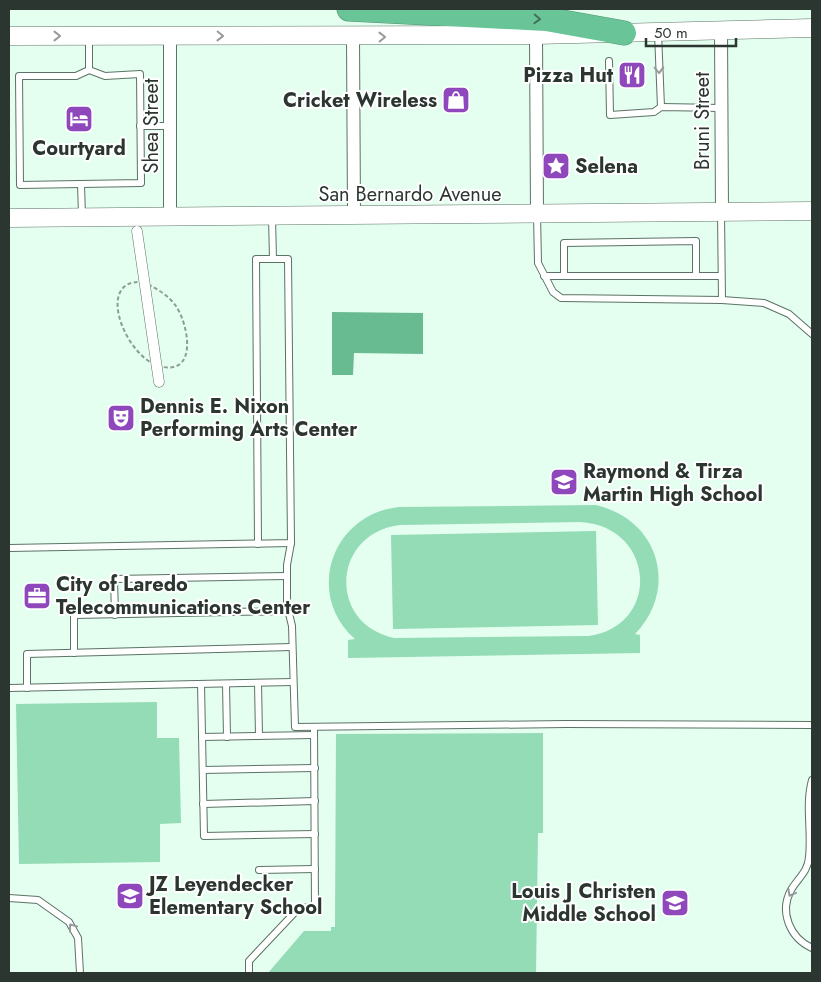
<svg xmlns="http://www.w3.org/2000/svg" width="821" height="982" viewBox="0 0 821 982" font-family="Jost,sans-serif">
  <rect width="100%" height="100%" fill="#e4feef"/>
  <g fill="#93dcb5" fill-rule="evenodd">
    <path d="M596 505C659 520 679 588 635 634L640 635V653L348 658V640L355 639C304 594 332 513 400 507ZM580 522C655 526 662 625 589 636L394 638C327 624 332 533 400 525Z"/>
    <path d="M596 531 598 625 393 629 391 535Z"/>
    <path d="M157 702V738H179L181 823 160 824V862L19 864 16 704Z"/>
    <path d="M543 733V833H538L536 973H268L304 931H331V927H335L336 734Z"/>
  </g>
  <path fill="#68ba91" d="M332 312 423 313V354L354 353 353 375H332Z"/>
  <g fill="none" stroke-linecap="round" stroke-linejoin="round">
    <defs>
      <g id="service">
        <path d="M658 33 661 107"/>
        <path d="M89 37V70L76 76H19L20 185 141 183 140 74 105 76 89 70"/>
        <path d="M609 61 610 115 654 112 661 107 721 108"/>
        <path d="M140 126H170"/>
        <path d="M81 184 82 216"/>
        <path d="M721 213 722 300"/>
        <path d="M537 214 538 263 553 292 561 298 722 300 764 303 789 314 812 334"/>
        <path d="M544 276H721"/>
        <path d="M564 276V243L696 241V276"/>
        <path d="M291 543 287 565V605L292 626 295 727 566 724 812 725"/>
        <path d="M258 544 256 259H273"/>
        <path d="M9 548 291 543 288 259H273L272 217"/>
        <path d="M115 615 114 579 287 576"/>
        <path d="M74 653V615L289 611"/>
        <path d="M258 683 259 736"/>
        <path d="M201 684 204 836 315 834"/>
        <path d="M226 684 227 737"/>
        <path d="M9 688 293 682"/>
        <path d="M27 688V654L292 647"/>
        <path d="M202 737 314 735"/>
        <path d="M203 770 315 768"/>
        <path d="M812 780C805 805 812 831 809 857 808 872 798 878 791 890 779 912 790 938 812 948"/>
        <path d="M203 804 315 801"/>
        <path d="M259 870 315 869"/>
        <path d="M9 898 38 900 69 922 78 938 80 973"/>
        <path d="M249 973V961L299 908 315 907 314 727"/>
      </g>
      <path id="pedestrian" d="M137 231 159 382"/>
      <g id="minor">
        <path d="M721 30 722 212"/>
        <path d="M536 35 537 214"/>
        <path d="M353 37 354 215"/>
        <path d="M170 217V35"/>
      </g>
      <g id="secondary">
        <path d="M9 36 536 35 812 28"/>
        <path d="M9 218 812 211"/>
      </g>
      <path id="motorway" d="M349 9 546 19 624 33"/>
    </defs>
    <use href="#service" stroke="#5c7266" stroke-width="8"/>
    <use href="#pedestrian" stroke="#5c7266" stroke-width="11"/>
    <use href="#minor" stroke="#5c7266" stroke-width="14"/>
    <use href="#secondary" stroke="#5c7266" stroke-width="19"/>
    <use href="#motorway" stroke="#549374" stroke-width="25"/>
    <path stroke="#8c9e93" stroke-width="2" stroke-dasharray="4 2.5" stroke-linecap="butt" d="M142 282C155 287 168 295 176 306 188 324 198 373 163 367 127 362 93 279 142 282Z"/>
    <use href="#service" stroke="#fff" stroke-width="6"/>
    <use href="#pedestrian" stroke="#fff" stroke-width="10"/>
    <use href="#minor" stroke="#fff" stroke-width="12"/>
    <use href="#secondary" stroke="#fff" stroke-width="18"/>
    <use href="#motorway" stroke="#69c598" stroke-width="24"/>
  </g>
  <defs><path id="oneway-chevron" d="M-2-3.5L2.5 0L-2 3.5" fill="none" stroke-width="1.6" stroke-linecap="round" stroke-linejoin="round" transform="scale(1.25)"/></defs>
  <use stroke="#446f5a" href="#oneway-chevron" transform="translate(537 19) rotate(3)"/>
  <g stroke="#969a98">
    <use href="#oneway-chevron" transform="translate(57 36)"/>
    <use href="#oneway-chevron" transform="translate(220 36) rotate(1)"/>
    <use href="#oneway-chevron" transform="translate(382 37) rotate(-1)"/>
    <use href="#oneway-chevron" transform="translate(659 70) rotate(88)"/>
    <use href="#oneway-chevron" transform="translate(791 893) rotate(118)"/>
    <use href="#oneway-chevron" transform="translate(72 927) rotate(-127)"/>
  </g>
  <defs>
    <symbol id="restaurant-square" viewBox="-11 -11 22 22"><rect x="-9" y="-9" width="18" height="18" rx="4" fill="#8f48bb" stroke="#fff"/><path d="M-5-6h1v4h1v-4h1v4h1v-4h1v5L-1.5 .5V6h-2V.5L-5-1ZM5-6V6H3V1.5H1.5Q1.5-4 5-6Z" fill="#fff"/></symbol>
    <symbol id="shop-square" viewBox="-11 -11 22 22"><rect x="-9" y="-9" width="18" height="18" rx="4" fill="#8f48bb" stroke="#fff"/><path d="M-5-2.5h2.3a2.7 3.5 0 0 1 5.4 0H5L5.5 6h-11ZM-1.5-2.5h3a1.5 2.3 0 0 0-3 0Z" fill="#fff"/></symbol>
    <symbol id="hotel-square" viewBox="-11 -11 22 22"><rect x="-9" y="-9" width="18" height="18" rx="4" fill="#8f48bb" stroke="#fff"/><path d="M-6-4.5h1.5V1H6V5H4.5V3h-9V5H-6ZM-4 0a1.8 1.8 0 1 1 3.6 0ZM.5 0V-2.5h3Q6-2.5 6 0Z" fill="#fff"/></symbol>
    <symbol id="sight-square" viewBox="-11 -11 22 22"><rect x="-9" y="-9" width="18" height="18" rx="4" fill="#8f48bb" stroke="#fff"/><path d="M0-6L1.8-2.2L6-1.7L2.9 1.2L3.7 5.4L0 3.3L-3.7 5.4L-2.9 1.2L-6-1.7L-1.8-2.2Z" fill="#fff"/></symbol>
    <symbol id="theatre-square" viewBox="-11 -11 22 22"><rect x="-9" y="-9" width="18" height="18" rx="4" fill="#8f48bb" stroke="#fff"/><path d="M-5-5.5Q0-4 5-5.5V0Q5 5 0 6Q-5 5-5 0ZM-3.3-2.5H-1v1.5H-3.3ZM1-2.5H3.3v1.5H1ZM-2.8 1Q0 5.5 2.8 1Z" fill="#fff"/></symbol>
    <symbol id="school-square" viewBox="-11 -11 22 22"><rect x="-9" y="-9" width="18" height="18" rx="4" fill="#8f48bb" stroke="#fff"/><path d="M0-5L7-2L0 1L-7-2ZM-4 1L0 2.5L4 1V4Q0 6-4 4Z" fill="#fff"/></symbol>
    <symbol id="office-square" viewBox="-11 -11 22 22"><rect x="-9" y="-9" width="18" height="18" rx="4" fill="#8f48bb" stroke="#fff"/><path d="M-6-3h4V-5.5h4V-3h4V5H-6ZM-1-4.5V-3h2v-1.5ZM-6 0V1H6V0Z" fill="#fff"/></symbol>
  </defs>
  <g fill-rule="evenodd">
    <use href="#restaurant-square" x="616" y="59" width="32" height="32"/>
    <use href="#shop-square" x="440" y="84" width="32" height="32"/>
    <use href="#hotel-square" x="63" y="103" width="32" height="32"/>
    <use href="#sight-square" x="540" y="150" width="32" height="32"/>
    <use href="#theatre-square" x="105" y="402" width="32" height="32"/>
    <use href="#school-square" x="548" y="466" width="32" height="32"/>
    <use href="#office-square" x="21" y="580" width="32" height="32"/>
    <use href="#school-square" x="114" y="880" width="32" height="32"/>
    <use href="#school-square" x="659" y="887" width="32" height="32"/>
  </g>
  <g text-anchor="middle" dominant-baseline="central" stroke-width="4" stroke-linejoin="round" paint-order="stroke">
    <g font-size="20" font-weight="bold" fill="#2c3630" stroke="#fff" text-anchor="start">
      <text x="613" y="75" text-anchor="end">Pizza Hut</text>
      <text x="437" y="100" text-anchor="end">Cricket Wireless</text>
      <text x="79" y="148" text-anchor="middle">Courtyard</text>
      <text x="575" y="166">Selena</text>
      <text x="140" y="406">Dennis E. Nixon<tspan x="140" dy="23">Performing Arts Center</tspan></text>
      <text x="583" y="471">Raymond &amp; Tirza<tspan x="583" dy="23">Martin High School</tspan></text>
      <text x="56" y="584">City of Laredo<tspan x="56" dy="23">Telecommunications Center</tspan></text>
      <text x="149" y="884">JZ Leyendecker<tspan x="149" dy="23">Elementary School</tspan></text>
      <text x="656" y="891" text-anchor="end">Louis J Christen<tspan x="656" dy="23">Middle School</tspan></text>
    </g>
    <g font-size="20" fill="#2c3630" stroke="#fff">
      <text transform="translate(702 121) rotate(-90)">Bruni Street</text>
      <text transform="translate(151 126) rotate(-90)">Shea Street</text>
      <text x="410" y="194">San Bernardo Avenue</text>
    </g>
  </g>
  <rect width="821" height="982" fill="none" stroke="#2c3630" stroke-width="20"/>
  <path d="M646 38v8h90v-8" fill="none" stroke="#2c3630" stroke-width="2.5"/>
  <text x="654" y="38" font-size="15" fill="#2c3630" stroke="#ffffff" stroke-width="4" paint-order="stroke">50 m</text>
</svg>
